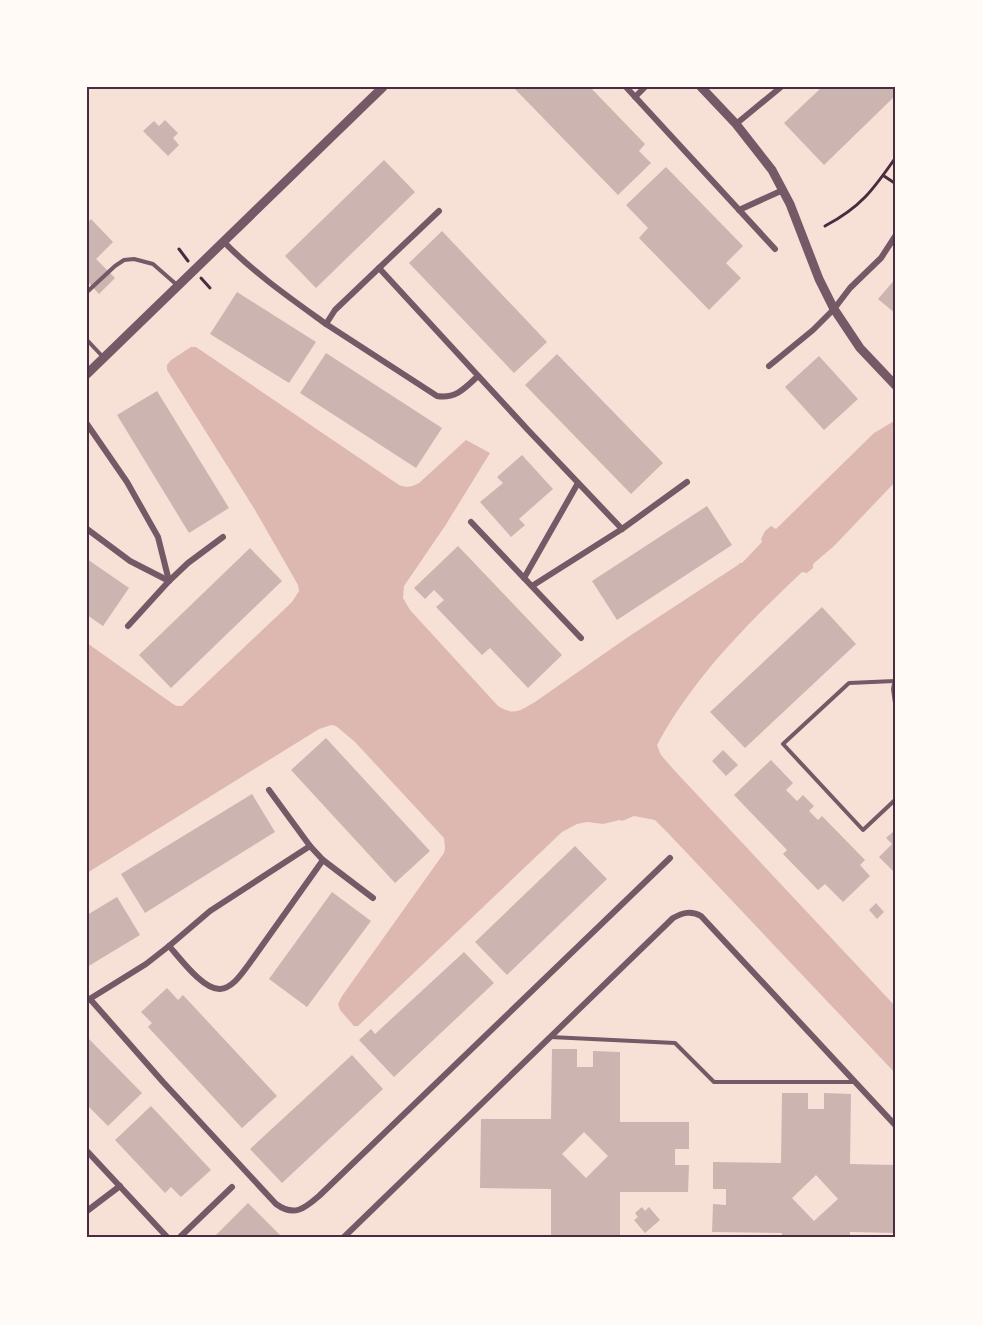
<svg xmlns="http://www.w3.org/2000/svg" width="983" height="1325" viewBox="0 0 983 1325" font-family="Inter,sans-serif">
  <rect width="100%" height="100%" fill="#f7e1d7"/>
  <path fill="#dcb8b0" d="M191 347H196L399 485C407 488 412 487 419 483L466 440 490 453 445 526 404 586 403 598 410 610 498 706C515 716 519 711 535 702L628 637 738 565 740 563H742L762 542 761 539 765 531 771 526 776 529 874 433 896 420V481L834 546 813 564V568L807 573 802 572C747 624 693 678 657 745L661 755 674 770 896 1007V1074L667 832 655 820 634 816 622 821 620 820 603 824 587 822 577 824 562 832 358 1026H354L340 1010 338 1004 342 996 444 853 445 848 444 838 355 742 336 726 331 725 319 729 87 873V643L173 704 177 706H182L292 602 299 591 298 585 255 510 167 370V365L171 360Z"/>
  <g fill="#ccb4b1" fill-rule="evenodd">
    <path d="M513 87H590L645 144 639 151 651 163 618 195Z"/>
    <path d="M822 87H896V95L824 165 784 123Z"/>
    <path d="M165 120 178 133 173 138 179 145 168 156 143 131 154 121 159 126Z"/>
    <path d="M384 160 415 192 316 288 285 256Z"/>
    <path d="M666 167 743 246 726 263 741 278 709 310 639 238 648 228 626 205Z"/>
    <path d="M91 219 113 242 96 259 115 278 99 294 87 281V223Z"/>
    <path d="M442 231 547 342 514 373 409 263Z"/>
    <path d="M896 278V314L878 299Z"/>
    <path d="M237 292 316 342 289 383 210 334Z"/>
    <path d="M326 353 442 428 416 468 300 393Z"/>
    <path d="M557 354 663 463 631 494 525 385Z"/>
    <path d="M819 356 858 399 824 430 785 387Z"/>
    <path d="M157 391 229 508 189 533 117 415Z"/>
    <path d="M522 455 553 489 519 519 525 525 511 537 480 502 503 483 497 477Z"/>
    <path d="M707 506 732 545 617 620 592 581Z"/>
    <path d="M458 546 562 655 528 688 490 648 482 655 436 607 444 600 434 590 425 599 414 588Z"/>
    <path d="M250 548 282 581 171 688 139 655Z"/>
    <path d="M87 559 129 588 103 626 87 615Z"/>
    <path d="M822 607 856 644 745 748 710 712Z"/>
    <path d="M326 738 430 851 395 883 291 770Z"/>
    <path d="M723 750 738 765 726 776 712 761Z"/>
    <path d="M771 760 793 783 786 790 797 801 803 795 814 806 809 811 818 820 822 816 865 860 860 865 870 876 843 902 825 884 818 890 783 854 787 850 734 795Z"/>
    <path d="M252 794 275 832 145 913 121 874Z"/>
    <path d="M896 829V874L879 857 892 844 886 838Z"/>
    <path d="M575 846 607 879 507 975 475 942Z"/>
    <path d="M332 892 371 921 307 1007 269 979Z"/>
    <path d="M117 897 140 935 87 967V915Z"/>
    <path d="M876 903 884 912 877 919 869 910Z"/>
    <path d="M464 952 494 983 394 1077 359 1040 371 1029 375 1034Z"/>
    <path d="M167 988 178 1000 183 995 277 1096 242 1128 148 1027 152 1023 141 1012Z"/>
    <path d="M87 1037 142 1093 108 1126 87 1105Z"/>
    <path d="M552 1049H577V1067H593V1051L620 1052V1122H689V1149H675V1165H689L688 1192H620V1238H551V1189L480 1188 481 1119H551ZM584 1132 608 1156 586 1178 562 1154Z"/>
    <path d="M352 1055 383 1089 282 1183 250 1149Z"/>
    <path d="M782 1093H808V1109H824V1093L851 1094 850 1164 896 1165V1233L850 1232V1238H782V1233L712 1232 713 1204 726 1205V1189H713V1162L781 1163ZM816 1175 838 1199 814 1221 792 1198Z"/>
    <path d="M151 1106 211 1170 181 1197 171 1187 165 1193 115 1140Z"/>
    <path d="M248 1203 283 1238H213Z"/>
    <path d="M642 1207 645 1211 649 1207 660 1220 645 1233 634 1220 638 1217 635 1213Z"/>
  </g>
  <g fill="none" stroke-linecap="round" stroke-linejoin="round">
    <g stroke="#4a2c40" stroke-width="3">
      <path d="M884 176 896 184"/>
      <path d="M825 226C861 207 873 190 896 157"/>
      <path d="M179 249 188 261"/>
      <path d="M201 278 210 288"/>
    </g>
    <g stroke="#755966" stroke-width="4">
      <path d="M87 292 115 266 124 260 134 259 153 264 177 285"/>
      <path d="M87 340 103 357"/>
      <path d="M895 681 849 683 783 744 863 830 896 799"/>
      <path d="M550 1037 675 1043 714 1082H854"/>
    </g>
    <g stroke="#755966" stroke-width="6">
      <path d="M626 87 775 249"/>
      <path d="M635 97 645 87"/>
      <path d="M736 124 781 87"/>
      <path d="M739 210 783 190"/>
      <path d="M223 241C254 273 290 298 326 324L335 310 379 268 528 430 622 529"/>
      <path d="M379 268 439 211"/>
      <path d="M326 324 437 396C456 399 465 388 478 376"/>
      <path d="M769 366 813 330 834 309 850 288 881 258 896 235"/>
      <path d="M87 424 127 482 158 537 169 581"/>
      <path d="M471 522 581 638"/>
      <path d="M87 529 130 561 169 581"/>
      <path d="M524 578 578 483"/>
      <path d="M532 586 622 529 687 482"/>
      <path d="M128 626 169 581 188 563 223 537"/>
      <path d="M896 679 894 689 896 703"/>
      <path d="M269 790 310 846 323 860 373 898"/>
      <path d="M169 946C180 958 203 990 220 989 233 988 242 973 249 964L323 860"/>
      <path d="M90 999 163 1082 276 1204C294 1217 304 1209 319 1196L670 858"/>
      <path d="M88 1000 146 964 169 946 210 911 310 846"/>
      <path d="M87 1151 168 1238"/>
      <path d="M87 1211 120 1186"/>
      <path d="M179 1238 232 1187"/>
      <path d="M343 1238 673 918C682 913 691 910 701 916L896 1126"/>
    </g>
    <g stroke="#755966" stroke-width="9">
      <path d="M701 87 736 124 772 170 790 204 819 279 834 309 860 348 896 386"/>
      <path d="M87 374 383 87"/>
    </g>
  </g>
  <rect width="983" height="1325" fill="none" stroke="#fffaf5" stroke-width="177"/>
  <rect x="88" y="88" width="806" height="1148" fill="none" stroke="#4a2c40" stroke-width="2"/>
</svg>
